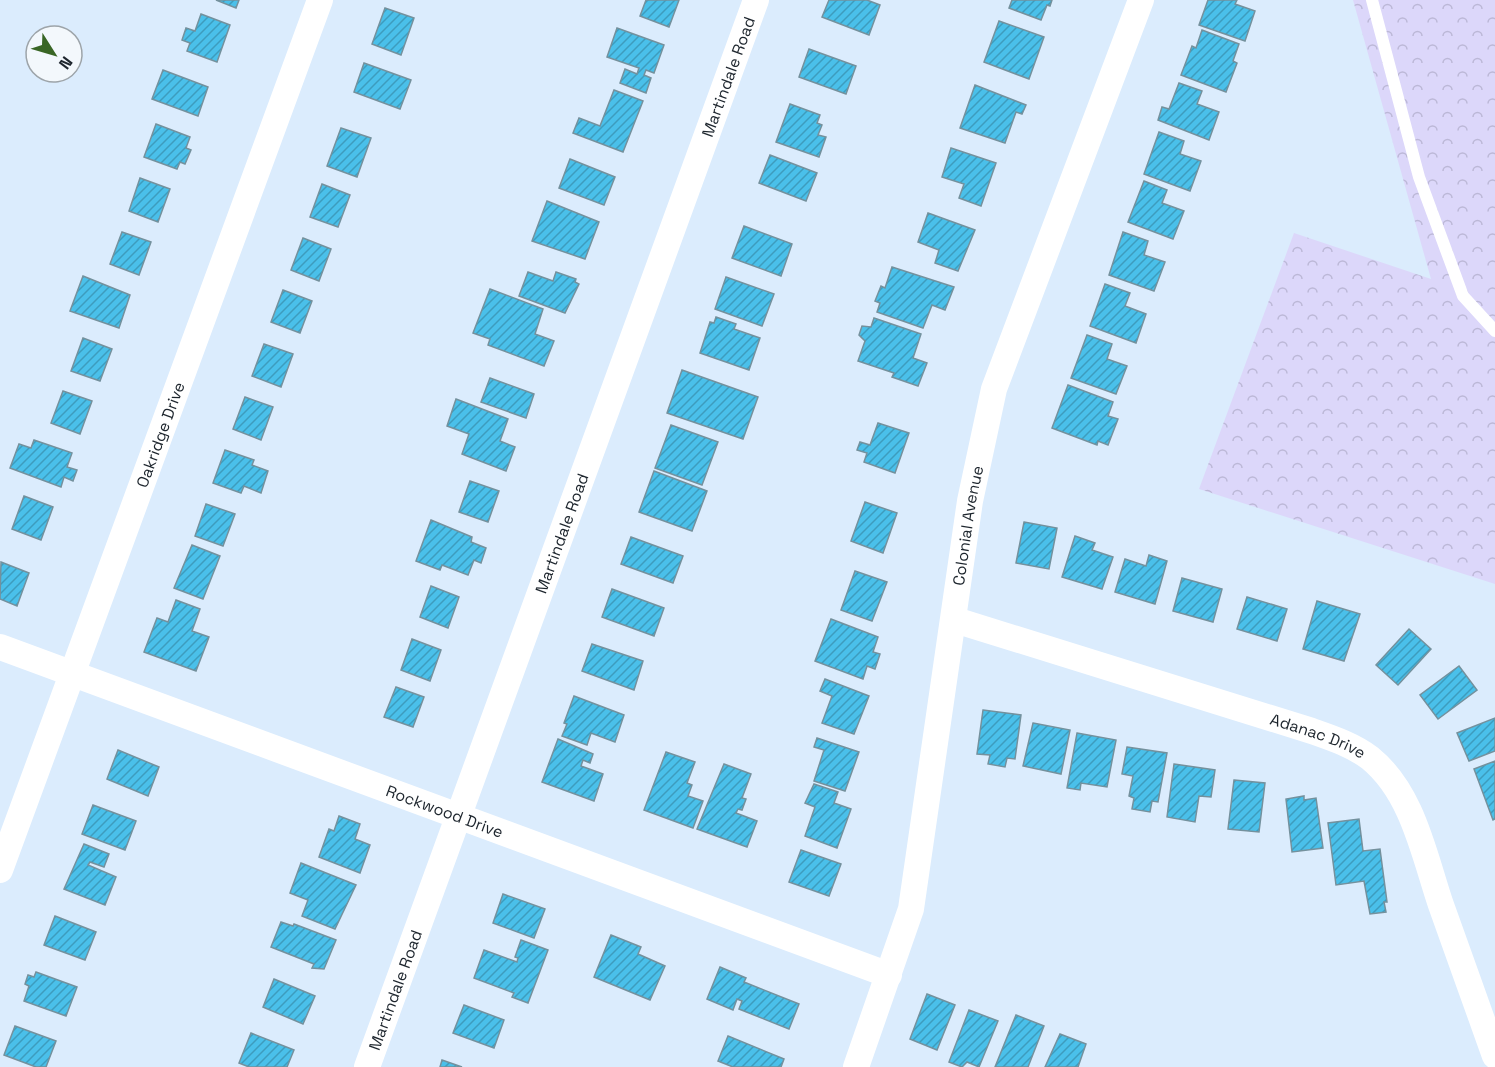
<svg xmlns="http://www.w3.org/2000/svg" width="1495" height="1067" viewBox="0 0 1495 1067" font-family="'Space Grotesk',sans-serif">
  <defs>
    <pattern id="park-crowns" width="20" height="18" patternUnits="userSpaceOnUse" patternTransform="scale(1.5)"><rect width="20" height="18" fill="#dcd7fa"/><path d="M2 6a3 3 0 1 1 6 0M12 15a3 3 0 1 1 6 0" fill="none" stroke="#bcb8d7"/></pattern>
    <pattern id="building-hatch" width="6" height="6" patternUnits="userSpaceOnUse" patternTransform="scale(1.5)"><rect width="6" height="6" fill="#4ac0ea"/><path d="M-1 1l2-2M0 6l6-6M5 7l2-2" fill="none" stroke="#3d9cbe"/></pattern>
  </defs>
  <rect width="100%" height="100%" fill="#dbecfd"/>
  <path fill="url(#park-crowns)" d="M1353 0H1495V584L1199 489 1294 233 1431 279Z"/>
  <g fill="url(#building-hatch)" stroke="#74919d" stroke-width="1.5">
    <path d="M216 0H239L236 8Z"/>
    <path d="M646 0H679L669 27 640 16Z"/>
    <path d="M829 0H867L880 5 869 35 822 17Z"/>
    <path d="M1012 0H1052L1050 6 1047 5 1041 20 1009 8Z"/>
    <path d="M1208 0H1237L1235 4 1255 11 1245 41 1199 25Z"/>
    <path d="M385 8 414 18 401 55 372 44Z"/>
    <path d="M201 14 230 25 217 62 187 51 190 43 182 40 186 28 195 31Z"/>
    <path d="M999 21 1044 37 1029 79 984 62Z"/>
    <path d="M617 28 664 45 654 73 646 70 644 75 651 78 646 93 620 83 625 69 637 74 639 68 607 57Z"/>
    <path d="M1202 30 1239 44 1233 61 1237 63 1226 92 1181 75 1192 46 1196 48Z"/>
    <path d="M809 49 856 66 846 94 799 77Z"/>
    <path d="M364 63 411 80 400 109 354 92Z"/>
    <path d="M163 70 208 87 198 116 152 99Z"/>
    <path d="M1179 83 1202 91 1197 104 1219 112 1209 140 1158 120 1162 107 1169 109Z"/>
    <path d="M975 85 1026 105 1022 114 1016 112 1005 143 960 128Z"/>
    <path d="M614 90 643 101 623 152 573 133 579 118 600 126Z"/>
    <path d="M790 104 820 115 817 123 822 125 818 135 826 137 819 157 776 142Z"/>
    <path d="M156 124 190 137 186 148 191 150 185 164 180 162 177 169 144 157Z"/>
    <path d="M341 128 371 138 357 177 327 166Z"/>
    <path d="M1159 132 1184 141 1180 154 1201 161 1190 191 1144 174Z"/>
    <path d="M951 148 996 163 981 206 959 198 964 184 942 177Z"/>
    <path d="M770 155 817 173 806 201 759 183Z"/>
    <path d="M570 159 615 177 604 205 559 188Z"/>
    <path d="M140 178 170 189 158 222 129 211Z"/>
    <path d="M1144 181 1167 190 1162 203 1184 211 1173 239 1128 222Z"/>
    <path d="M322 184 350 195 338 227 310 217Z"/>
    <path d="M547 201 599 222 585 259 532 241Z"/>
    <path d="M928 213 975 230 958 271 935 263 939 250 918 242Z"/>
    <path d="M744 226 792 244 781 276 732 258Z"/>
    <path d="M122 232 151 242 139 275 110 264Z"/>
    <path d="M1123 232 1148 241 1144 255 1165 262 1154 291 1109 275Z"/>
    <path d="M303 238 331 249 319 281 291 270Z"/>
    <path d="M892 267 954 287 945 310 932 305 923 328 877 312 880 303 875 301 881 286 885 288Z"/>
    <path d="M528 272 553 281 556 272 576 279 575 282 579 284 565 313 519 296Z"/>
    <path d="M83 276 130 295 119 328 70 311Z"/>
    <path d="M726 277 774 294 762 326 715 309Z"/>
    <path d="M1105 284 1130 293 1125 306 1146 314 1136 343 1090 326Z"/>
    <path d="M490 289 543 309 535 334 554 341 544 366 488 345 490 339 473 333Z"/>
    <path d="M283 290 312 301 300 333 271 322Z"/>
    <path d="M716 317 736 324 734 329 760 338 749 370 700 353 710 322 714 323Z"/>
    <path d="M874 318 921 334 913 358 927 363 918 386 892 377 894 373 858 361 865 341 859 335 862 326 871 327Z"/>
    <path d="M1087 335 1112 344 1107 359 1127 366 1116 394 1071 378Z"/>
    <path d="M83 338 112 349 100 381 71 371Z"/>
    <path d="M264 344 293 354 281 387 252 376Z"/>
    <path d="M682 370 758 397 743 439 667 413Z"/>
    <path d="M490 378 534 394 526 418 481 402Z"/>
    <path d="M1068 385 1113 402 1108 416 1118 419 1108 445 1098 441 1097 445 1052 428Z"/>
    <path d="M63 391 92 401 80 434 51 423Z"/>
    <path d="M245 397 273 407 261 440 233 429Z"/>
    <path d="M456 399 508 419 500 441 515 447 506 471 462 454 469 434 447 426Z"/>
    <path d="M878 423 909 433 895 473 864 462 867 453 857 450 860 442 870 445Z"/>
    <path d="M671 425 718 442 702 485 655 468Z"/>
    <path d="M34 440 72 453 67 467 77 470 73 481 64 477 61 487 10 468 19 444 31 448Z"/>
    <path d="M225 450 254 460 252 465 268 471 261 493 244 486 241 493 213 483Z"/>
    <path d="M654 471 707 491 692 531 639 512Z"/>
    <path d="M470 481 499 491 488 522 459 512Z"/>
    <path d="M24 496 53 507 41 540 12 529Z"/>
    <path d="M865 502 897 513 883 553 851 541Z"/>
    <path d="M206 504 235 514 223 546 195 536Z"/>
    <path d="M431 520 472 537 471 542 486 548 481 563 474 560 468 575 442 565 440 570 416 561Z"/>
    <path d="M1024 522 1057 528 1049 569 1016 563Z"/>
    <path d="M1075 536 1095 543 1092 550 1113 557 1102 589 1062 577Z"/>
    <path d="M631 537 683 556 673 583 621 564Z"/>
    <path d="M192 545 220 556 203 599 174 588Z"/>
    <path d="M1149 555 1167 561 1155 604 1115 592 1125 559 1146 566Z"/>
    <path d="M1 562 29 573 17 606 0 599Z"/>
    <path d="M855 571 887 582 872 621 841 610Z"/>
    <path d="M1182 578 1222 589 1213 622 1173 611Z"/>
    <path d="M431 586 459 597 448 628 420 617Z"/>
    <path d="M612 589 664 608 654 636 602 617Z"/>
    <path d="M1247 597 1287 609 1277 641 1237 629Z"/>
    <path d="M176 600 200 609 192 631 209 637 196 671 144 652 157 618 168 622Z"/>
    <path d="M1317 601 1360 614 1344 661 1303 649Z"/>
    <path d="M831 619 878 637 873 652 880 654 875 669 867 666 863 679 815 661Z"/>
    <path d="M1409 629 1431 649 1398 685 1376 665Z"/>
    <path d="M412 639 441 650 430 681 401 670Z"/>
    <path d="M592 644 643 661 634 690 582 671Z"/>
    <path d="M1459 666 1477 690 1438 719 1420 695Z"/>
    <path d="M825 679 869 696 854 734 822 723 832 696 820 691Z"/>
    <path d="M396 687 424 697 413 727 384 717Z"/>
    <path d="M574 696 624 715 615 742 591 733 587 745 562 736 567 724 564 723Z"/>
    <path d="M983 710 1021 715 1015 759 1007 758 1005 767 988 764 990 755 977 754Z"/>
    <path d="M1495 718V751L1469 761 1457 733Z"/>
    <path d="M1033 723 1070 730 1061 774 1023 766Z"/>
    <path d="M1077 733 1116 740 1107 787 1081 783 1080 790 1067 788Z"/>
    <path d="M817 738 859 752 845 791 814 781 824 750 814 747Z"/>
    <path d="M558 739 593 754 590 763 583 760 581 766 603 774 594 801 542 782Z"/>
    <path d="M1127 747 1167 753 1158 802 1152 801 1150 812 1132 809 1134 798 1129 796 1133 776 1122 774Z"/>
    <path d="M118 750 159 767 148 796 107 779Z"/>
    <path d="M666 752 695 762 687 783 692 785 688 796 703 801 693 828 644 810Z"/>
    <path d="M1495 761V819L1493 820 1474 769Z"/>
    <path d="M724 764 751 774 742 798 746 799 742 810 738 809 736 813 757 821 747 847 697 829Z"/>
    <path d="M1174 764 1215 770 1211 797 1199 796 1195 822 1167 817Z"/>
    <path d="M1234 780 1265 783 1259 832 1228 829Z"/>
    <path d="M814 784 838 792 834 803 851 809 837 848 805 836 815 807 805 803Z"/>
    <path d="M1304 796V800L1316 798 1323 848 1292 852 1286 799Z"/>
    <path d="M93 805 136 821 125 850 82 834Z"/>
    <path d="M339 816 360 824 355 839 370 845 360 873 319 857 329 829 334 831Z"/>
    <path d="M1359 819 1363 851 1380 849 1387 902H1384L1386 912 1370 914 1364 881 1336 885 1328 823Z"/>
    <path d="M84 844 109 854 104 867 90 862 88 865 116 877 105 905 64 889Z"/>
    <path d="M801 850 841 864 829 896 789 882Z"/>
    <path d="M301 863 356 885 335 929 302 916 308 900 290 893Z"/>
    <path d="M503 894 545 909 534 938 493 923Z"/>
    <path d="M55 916 96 932 85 960 44 945Z"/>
    <path d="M281 922 293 926 294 924 336 940 324 969 312 968 314 964 271 947Z"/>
    <path d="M611 935 641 947 638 954 665 966 650 1000 594 977Z"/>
    <path d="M521 940 548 950 528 1003 512 997 514 993 474 978 484 950 517 962 518 958 515 957Z"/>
    <path d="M720 967 746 978 744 982 799 1004 789 1029 739 1009 742 1001 737 999 733 1010 707 999Z"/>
    <path d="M36 972 77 987 66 1016 24 1001 29 986 25 984 28 975 34 977Z"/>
    <path d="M274 979 315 996 303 1024 263 1007Z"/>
    <path d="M927 994 955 1005 937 1050 910 1039Z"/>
    <path d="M464 1005 504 1020 494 1048 453 1033Z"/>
    <path d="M969 1010 998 1021 979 1067 967 1062 962 1067 949 1062Z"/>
    <path d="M1016 1015 1044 1026 1028 1067H995Z"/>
    <path d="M15 1026 56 1041 46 1067H36L4 1055Z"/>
    <path d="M251 1033 294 1050 287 1067H249L239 1063Z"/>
    <path d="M1060 1034 1086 1044 1078 1067H1045Z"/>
    <path d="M728 1036 784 1059 781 1067H733L718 1061Z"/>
    <path d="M442 1060 462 1067H440Z"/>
  </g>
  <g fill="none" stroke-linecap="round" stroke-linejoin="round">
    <path stroke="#fff" stroke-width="12" d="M1372 0 1419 177 1463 296 1495 331"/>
    <g stroke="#fff" stroke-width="26">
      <path id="s1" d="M955 620 1312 731C1332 738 1353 745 1370 758 1413 793 1424 855 1441 905 1459 955 1477 1006 1495 1056"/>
      <path id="s2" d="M0 647 889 975"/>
      <path id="s3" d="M0 870 320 0"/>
      <path id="s4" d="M367 1067 756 0"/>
      <path id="s5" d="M856 1067 911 909 970 501 994 389 1141 0"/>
    </g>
  </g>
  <g text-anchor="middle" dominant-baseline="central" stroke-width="4.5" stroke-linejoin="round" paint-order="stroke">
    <g font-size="16" fill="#1d252d" stroke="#f3f8fc">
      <text stroke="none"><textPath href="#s4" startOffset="1054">Martindale Road</textPath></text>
      <text stroke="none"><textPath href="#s3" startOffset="464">Oakridge Drive</textPath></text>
      <text stroke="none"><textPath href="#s5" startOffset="555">Colonial Avenue</textPath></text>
      <text stroke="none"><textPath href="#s4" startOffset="568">Martindale Road</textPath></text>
      <text stroke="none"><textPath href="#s1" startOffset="381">Adanac Drive</textPath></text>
      <text stroke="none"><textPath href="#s2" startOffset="474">Rockwood Drive</textPath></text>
      <text stroke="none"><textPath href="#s4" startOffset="82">Martindale Road</textPath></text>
    </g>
  </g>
  <g transform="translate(54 54) rotate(127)"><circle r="28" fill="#f3f8fc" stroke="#9da4a9" stroke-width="1.5"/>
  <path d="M0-4.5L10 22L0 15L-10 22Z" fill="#396625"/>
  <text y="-9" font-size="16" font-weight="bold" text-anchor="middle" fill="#1d252d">N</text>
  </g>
</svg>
